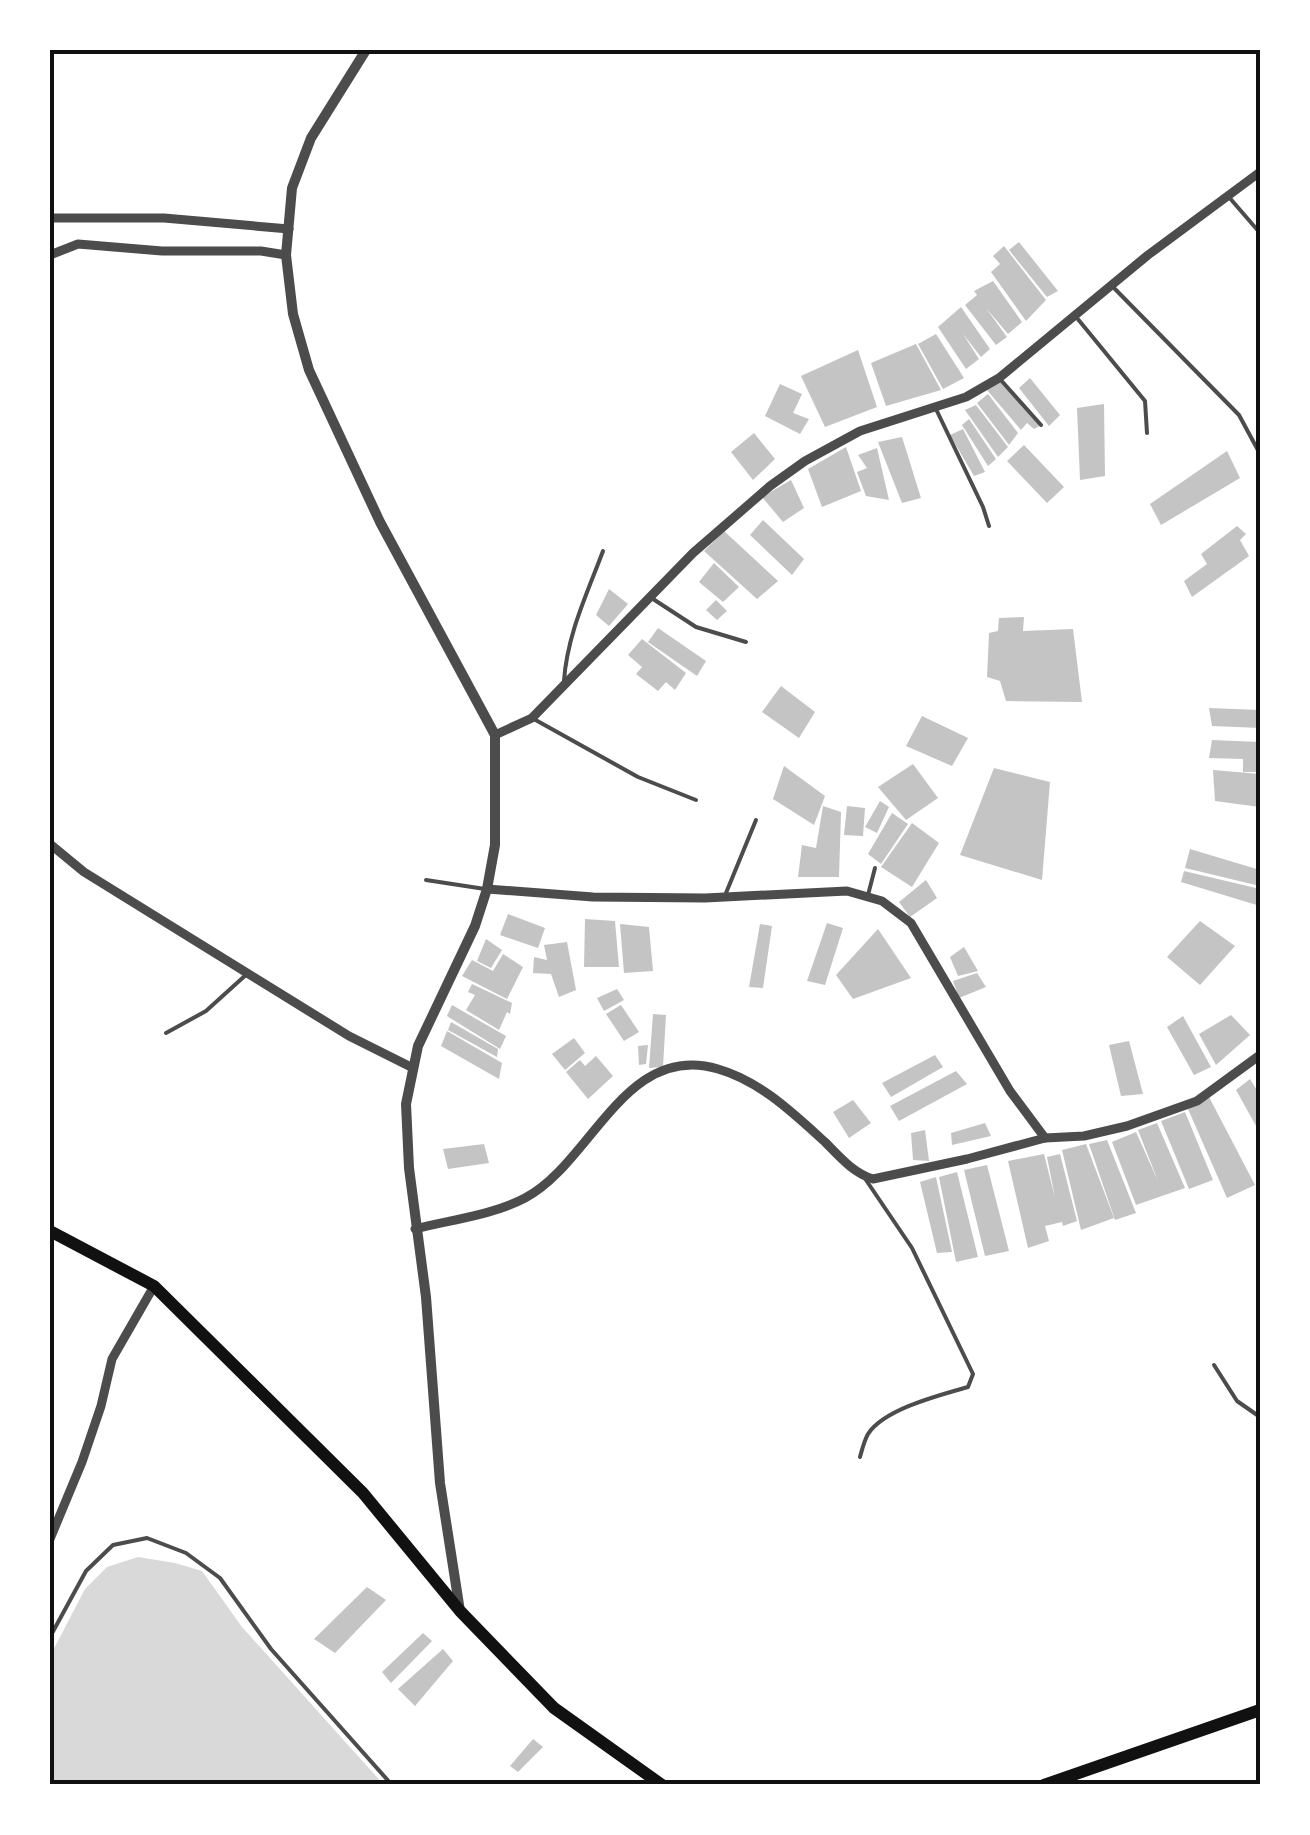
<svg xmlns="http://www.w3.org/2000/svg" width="1310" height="1835" viewBox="0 0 1310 1835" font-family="Inter,sans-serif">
  <rect width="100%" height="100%" fill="#fff"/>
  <path fill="#d9d9d9" d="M138 1557 175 1563 202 1571 242 1627 384 1785H50V1656L85 1589 107 1567Z"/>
  <g fill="#c4c4c4">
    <path d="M1019 242 1058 291 1047 297 1009 250Z"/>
    <path d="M1004 246 1046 300 1026 321 991 272 1000 264 993 256Z"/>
    <path d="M993 281 1022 322 1008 334 986 308 1007 337 996 345 965 305 977 295 974 291Z"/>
    <path d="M961 307 990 349 981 357 963 334 979 359 966 369 938 327Z"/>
    <path d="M936 334 964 378 943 389 918 344Z"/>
    <path d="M916 344 941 390 886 406 871 363Z"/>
    <path d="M858 350 877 407 825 427 801 376Z"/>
    <path d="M1030 378 1060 415 1049 426 1019 388Z"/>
    <path d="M999 381 1041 425 1034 429 1027 423 1021 430 987 390Z"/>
    <path d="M780 384 802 394 793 413 809 419 800 434 765 416Z"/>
    <path d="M988 394 1018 433 1009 445 977 403Z"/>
    <path d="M1104 404 1105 476 1080 480 1077 408Z"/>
    <path d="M976 405 1008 447 998 457 965 410Z"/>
    <path d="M969 419 996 459 988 466 962 425Z"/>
    <path d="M963 429 985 472 974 476 950 435Z"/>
    <path d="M754 433 775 459 753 480 731 452Z"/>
    <path d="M902 437 921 498 902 503 878 442Z"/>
    <path d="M1024 445 1064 487 1047 503 1007 461Z"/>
    <path d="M846 447 861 491 822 507 808 469Z"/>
    <path d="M877 448 889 500 866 496 857 472 867 468 858 455Z"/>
    <path d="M1227 451 1240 478 1161 525 1150 504Z"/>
    <path d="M791 480 804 508 783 522 762 497Z"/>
    <path d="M763 520 804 559 792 575 750 535Z"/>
    <path d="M1237 526 1246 534 1240 540 1249 556 1192 597 1184 581 1207 564 1201 554Z"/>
    <path d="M724 531 778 581 757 599 704 551Z"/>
    <path d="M714 563 739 587 723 602 699 582Z"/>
    <path d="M609 589 628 604 609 626 596 615Z"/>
    <path d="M716 600 727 611 717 620 706 610Z"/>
    <path d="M1024 617 1023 631 1073 629 1082 702 1006 701 1000 681 987 677 989 633 998 631 999 618Z"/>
    <path d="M658 628 706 661 697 676 648 642Z"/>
    <path d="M642 639 686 673 675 690 666 682 658 691 636 674 642 667 628 655Z"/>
    <path d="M781 686 815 712 799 738 762 712Z"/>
    <path d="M1209 708 1260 710V728L1212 726Z"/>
    <path d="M922 716 968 738 952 766 906 746Z"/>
    <path d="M1212 740 1260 742V772H1243V759L1209 758Z"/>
    <path d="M913 764 938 798 906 820 878 787Z"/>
    <path d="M784 766 825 796 814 825 773 799Z"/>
    <path d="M994 768 1050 782 1042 880 960 855Z"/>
    <path d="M1213 770 1260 774V807L1215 801Z"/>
    <path d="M880 801 889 807 877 833 865 827Z"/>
    <path d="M823 806 841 812 839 877H798L802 845 816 848Z"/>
    <path d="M847 806 865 808 863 836 844 835Z"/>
    <path d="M892 813 908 824 881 864 868 854Z"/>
    <path d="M912 823 939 843 912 887 881 867Z"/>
    <path d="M1190 849 1260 870V886L1185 868Z"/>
    <path d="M1184 871 1260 889V906L1181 882Z"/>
    <path d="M926 880 937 898 910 917 899 902Z"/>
    <path d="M508 914 545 928 538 948 500 935Z"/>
    <path d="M585 919 615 921 619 967H584Z"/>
    <path d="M1200 921 1235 946 1200 985 1167 957Z"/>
    <path d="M827 923 843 928 825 985 807 981Z"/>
    <path d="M620 924 649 927 653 971 624 973Z"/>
    <path d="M760 924 772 926 763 988 749 987Z"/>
    <path d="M878 929 911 978 853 999 836 975Z"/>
    <path d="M486 939 502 950 491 968 477 961Z"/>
    <path d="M567 942 576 990 559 997 551 974 533 973 534 957 547 960 544 945Z"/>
    <path d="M964 947 978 971 958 976 950 957Z"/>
    <path d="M503 954 523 967 507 999 462 976 472 960 493 971Z"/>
    <path d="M977 973 986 987 959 998 953 981Z"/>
    <path d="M472 984 512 1003 510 1014 507 1012 499 1030 466 1010 475 995 468 992Z"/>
    <path d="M617 989 624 1000 604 1011 597 998Z"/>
    <path d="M452 1005 506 1036 500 1049 447 1016Z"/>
    <path d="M621 1005 639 1032 624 1041 606 1014Z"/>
    <path d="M653 1014 666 1015 663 1067 649 1068Z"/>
    <path d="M1231 1015 1250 1035 1216 1065 1199 1034Z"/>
    <path d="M1183 1016 1211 1067 1194 1075 1167 1027Z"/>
    <path d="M451 1022 498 1049 497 1057 448 1030Z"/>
    <path d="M447 1031 502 1063 499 1079 441 1046Z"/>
    <path d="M574 1038 585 1053 565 1070 552 1054Z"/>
    <path d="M1129 1041 1143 1094 1121 1096 1109 1045Z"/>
    <path d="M648 1045 646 1064 639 1065 638 1046Z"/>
    <path d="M935 1055 943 1067 891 1097 882 1083Z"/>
    <path d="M596 1056 613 1076 588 1099 566 1072 580 1060 585 1066Z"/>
    <path d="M956 1071 967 1084 899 1121 890 1106Z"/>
    <path d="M1250 1079 1260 1095V1133L1236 1090Z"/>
    <path d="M1209 1097 1255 1185 1227 1198 1188 1109Z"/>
    <path d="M853 1100 871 1123 849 1138 833 1112Z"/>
    <path d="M1185 1112 1213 1180 1189 1189 1161 1121Z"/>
    <path d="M985 1123 991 1136 952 1145 951 1133Z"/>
    <path d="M1157 1123 1185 1188 1136 1205 1112 1142 1136 1132 1158 1181 1138 1130Z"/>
    <path d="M925 1130 929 1161 913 1160 911 1133Z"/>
    <path d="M1107 1140 1136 1213 1115 1220 1089 1144Z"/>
    <path d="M484 1144 489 1163 448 1169 443 1149Z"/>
    <path d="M1086 1144 1114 1218 1081 1230 1062 1150Z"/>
    <path d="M1044 1154 1055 1198 1047 1157 1060 1154 1077 1221 1063 1226 1062 1222 1045 1226 1049 1241 1028 1248 1008 1161Z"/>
    <path d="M987 1165 1009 1251 985 1256 964 1170Z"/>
    <path d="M957 1172 978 1257 956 1262 939 1177Z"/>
    <path d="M936 1177 952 1252 937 1253 920 1182Z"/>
    <path d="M367 1587 386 1600 335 1653 314 1639Z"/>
    <path d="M423 1633 432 1641 391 1683 382 1672Z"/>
    <path d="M443 1649 453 1661 415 1706 398 1689Z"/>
    <path d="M533 1739 543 1747 518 1772 510 1766Z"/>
  </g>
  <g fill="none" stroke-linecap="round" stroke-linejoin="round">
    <g stroke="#4c4c4c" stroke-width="4">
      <path d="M1228 196 1260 233"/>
      <path d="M1114 288 1239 415 1260 454"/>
      <path d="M1077 318 1145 401 1147 433"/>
      <path d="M999 378 1041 425"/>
      <path d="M935 407 983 507 989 526"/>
      <path d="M650 597 696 627 746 642"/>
      <path d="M564 681C567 635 587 594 603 551"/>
      <path d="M532 718 638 777 696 800"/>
      <path d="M426 880 485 889"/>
      <path d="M726 893 756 820"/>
      <path d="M868 895 875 868"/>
      <path d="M166 1033 206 1011 248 973"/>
      <path d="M1214 1365 1237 1401 1260 1417"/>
      <path d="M860 1457C862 1450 864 1441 868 1434 884 1409 940 1395 968 1387L973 1374 912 1248 866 1180"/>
      <path d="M50 1637 86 1571 113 1545 147 1538 186 1553 220 1578 271 1649 392 1785"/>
    </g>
    <g stroke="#4c4c4c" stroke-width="9">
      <path d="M50 218H164L289 229"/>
      <path d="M50 255 78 244 162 251H261L286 255"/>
      <path d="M495 735 532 718 693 553 770 486 805 461 860 431 966 397 999 378 1148 255 1260 172"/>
      <path d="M50 844 84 872 349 1036 411 1067"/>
      <path d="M487 889 593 897 705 898 847 891 882 901 911 923 1010 1091 1045 1138"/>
      <path d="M415 1229C450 1220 493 1215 525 1198 591 1164 625 1041 718 1069 760 1081 793 1113 825 1142 839 1156 853 1173 873 1179L967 1159 1045 1138 1084 1136 1127 1126 1197 1101 1260 1055"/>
      <path d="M50 1539 82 1462 101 1406 112 1359 154 1286"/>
    </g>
    <path stroke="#4c4c4c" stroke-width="10" d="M366 50 311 138 292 188 286 255 293 314 309 370 380 522 495 735V845L487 889 475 926 418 1046 406 1104 409 1168 426 1297 440 1483 460 1611"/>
    <g stroke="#111" stroke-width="12">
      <path d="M50 1231 154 1286 363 1493 460 1611 554 1708 662 1785"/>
      <path d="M1044 1785 1260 1710"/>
    </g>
  </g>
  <rect width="1310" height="1835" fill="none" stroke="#ffffff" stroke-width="105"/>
  <rect x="52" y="52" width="1206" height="1730" fill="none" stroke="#111" stroke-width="4"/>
</svg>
